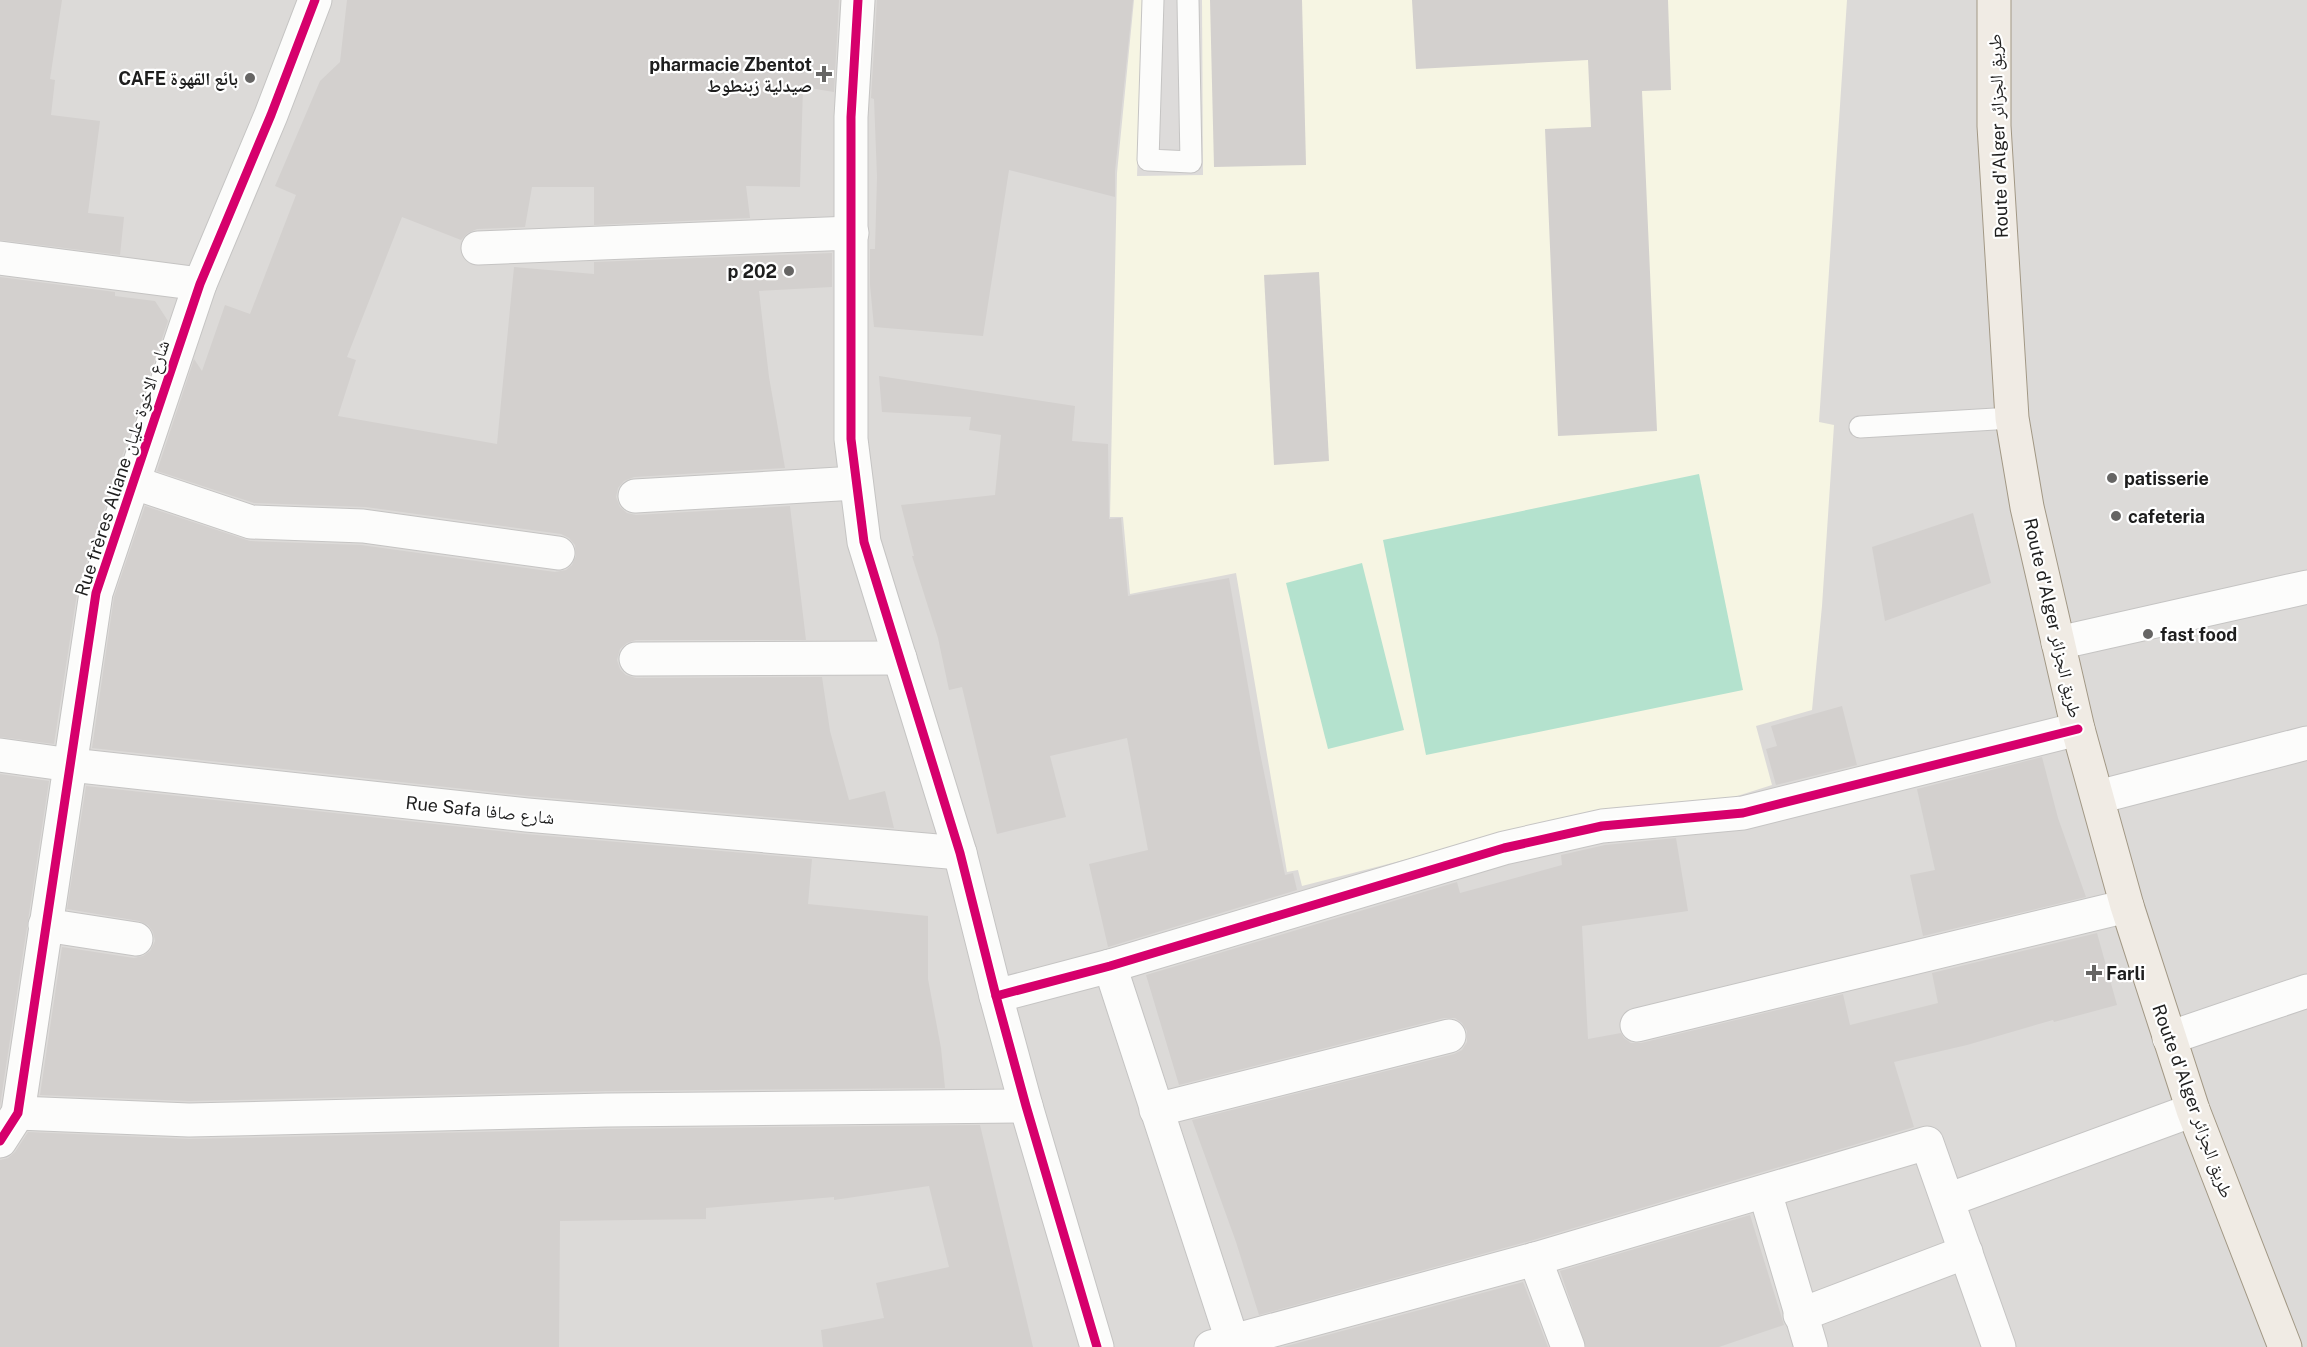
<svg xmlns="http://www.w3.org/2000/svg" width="2307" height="1347" viewBox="0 0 2307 1347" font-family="'Public Sans','Noto Naskh Arabic',sans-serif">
  <rect width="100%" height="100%" fill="#edeae7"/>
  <rect fill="#dcdad8" x="0" y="0" width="2307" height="1347"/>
  <path fill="#f6f5e3" d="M1134 0H1847L1819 422 1834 425 1822 606 1812 710 1756 726 1772 785 1712 804 1584 814 1302 886 1298 870 1287 872 1236 573 1130 594 1123 517H1110L1117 173Z"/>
  <g fill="#b4e2ce">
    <path d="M1699 474 1743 690 1426 755 1383 540Z"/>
    <path d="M1362 563 1404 730 1328 749 1286 583Z"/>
  </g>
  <path fill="#dddbda" d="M1144 0H1202L1203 175 1137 176Z"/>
  <g fill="#d3d0ce">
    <path d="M0 0H62L50 79 55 80 51 115 100 121 88 213 124 217 120 255 0 240Z"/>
    <path d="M347 0H839L834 92 803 87 800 187 746 186 750 218 594 225V187H532L525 227 477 229 468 233 461 240 402 217 347 357 356 360 338 416 497 444 514 267 594 274V262L832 253V287L759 291 769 377 785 468 634 477 624 481 618 488 616 497 620 507 627 513 636 515 790 506 806 640H636L627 643 620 649 617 660 620 669 626 675 636 678 822 677 830 731 849 800 885 791 894 828 529 796 92 748 114 597 145 506 250 541 361 545 555 572 566 570 572 565 576 556 575 545 569 538 561 534 366 507 254 503 157 471 194 359 202 371 225 305 250 314 296 195 275 186 320 81 340 62Z"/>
    <path d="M877 0H1133L1115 171V197L1009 170 983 336 874 327 870 285V249H875L877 177 874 99 871 98Z"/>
    <path d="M1210 0H1302L1306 165 1214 167Z"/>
    <path d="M1412 0H1668L1671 90 1642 91 1657 431 1558 436 1545 129 1591 127 1588 60 1416 69Z"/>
    <path d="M1319 272 1329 461 1274 465 1264 275Z"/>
    <path d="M0 277 115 292V296L155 301 168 321 78 587 54 744 0 737Z"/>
    <path d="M879 376 1075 406 1072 441 1108 444 1109 519 1121 518 1128 596 1229 578 1259 748 1285 875 1293 873 1297 890 1108 947 1089 864 1148 850 1127 738 1050 756 1066 817 997 834 962 687 949 690 938 638 912 556H914L901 505 995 495 1001 435 969 430 971 417 882 412Z"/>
    <path d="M1973 513 1991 583 1885 621 1872 547Z"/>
    <path d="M1842 706 1857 765 1776 785 1766 749 1777 746 1771 726Z"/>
    <path d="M2042 757 2058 818 2086 897 1923 936 1910 875 1935 870 1917 789Z"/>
    <path d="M0 774 49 781 0 1106Z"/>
    <path d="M86 786 525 834 812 859 808 904 928 916V979L941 1048 945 1088 607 1091 189 1101 40 1095 62 947 134 958 143 956 150 951 155 941 153 932 148 925 139 921 67 909Z"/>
    <path d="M1676 838 1688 911 1582 926 1588 1039 1621 1033 1624 1038 1631 1043H1641L1843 994 1850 1025 1938 1003 1932 973 2097 933 2117 1005 2054 1022 2053 1020 1967 1045 1894 1062 1914 1127 1530 1241 1259 1315 1236 1242 1192 1120 1454 1054 1462 1050 1467 1042V1031L1462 1023 1455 1018H1444L1179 1085 1146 975 1457 882 1460 893 1562 865 1561 855 1605 845Z"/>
    <path d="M980 1125 1033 1347H823L821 1330 884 1318 876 1283 949 1267 929 1186 834 1200V1197L706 1208V1219L560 1221 559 1347H0V1160L8 1158 15 1152 28 1132 189 1139 607 1129Z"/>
    <path d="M1750 1215 1784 1325 1719 1347H1586L1560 1271Z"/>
    <path d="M1523 1282 1548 1347H1283Z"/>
  </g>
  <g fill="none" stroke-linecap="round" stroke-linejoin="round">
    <defs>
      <g id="lane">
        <path d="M1153 0 1148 160 1191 162 1188 0"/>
        <path d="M1860 427 2012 418"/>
      </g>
      <g id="street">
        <path d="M858 0 851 117V439L864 542 960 853 996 996 1026 1106 1097 1347"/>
        <path d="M478 248 852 233"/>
        <path d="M0 258 200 284"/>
        <path d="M132 482 251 522 363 526 558 553"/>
        <path d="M635 496 856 483"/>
        <path d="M2058 643 2307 587"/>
        <path d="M636 659 900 658"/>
        <path d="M0 755 71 765 527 815 960 853"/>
        <path d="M2098 797 2307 743"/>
        <path d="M45 925 136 939"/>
        <path d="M1110 966 1233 1343"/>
        <path d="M996 996 1110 966 1504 848 1602 826 1743 813 2078 729"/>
        <path d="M1637 1025 2127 906"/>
        <path d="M2169 1038 2307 991"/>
        <path d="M1156 1110 1449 1036"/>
        <path d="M18 1113 189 1120 607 1110 1026 1106"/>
        <path d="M0 1141 18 1113 96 593 200 284 271 115 315 0"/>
        <path d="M1765 1192 1811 1347"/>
        <path d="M1948 1200 2193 1110"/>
        <path d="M1535 1259 1568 1347"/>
        <path d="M1800 1315 1966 1252"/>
        <path d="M1211 1347 1535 1259 1927 1143 1999 1347"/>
      </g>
      <path id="primary" d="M1994 0V126L2012 418 2027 507 2078 729 2127 906 2193 1110 2285 1347"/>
    </defs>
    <use href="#lane" stroke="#c5c4c3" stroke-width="23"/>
    <use href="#street" stroke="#c5c4c3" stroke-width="35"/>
    <use href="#primary" stroke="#a29885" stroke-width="35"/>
    <use href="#lane" stroke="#fcfcfb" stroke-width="21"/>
    <use href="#street" stroke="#fcfcfb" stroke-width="33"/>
    <use href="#primary" stroke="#f0ebe4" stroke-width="33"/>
    <defs>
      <g id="cycleway">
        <path d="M858 0 851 117V439L864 542 960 853 996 996 1026 1106 1097 1347"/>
        <path d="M996 996 1110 966 1504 848 1602 826 1743 813 2078 729"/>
        <path d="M0 1141 18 1113 96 593 200 284 271 115 315 0"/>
      </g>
    </defs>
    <use href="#cycleway" stroke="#fff" stroke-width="13"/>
    <use href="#cycleway" stroke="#d6006c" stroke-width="9"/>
  </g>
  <g fill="#666564" stroke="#fff" stroke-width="2">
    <path d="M821 65h6v6h6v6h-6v6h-6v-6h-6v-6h6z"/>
    <circle cx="250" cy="78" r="6"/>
    <circle cx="789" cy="271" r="6"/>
    <circle cx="2112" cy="478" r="6"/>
    <circle cx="2116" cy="516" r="6"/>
    <circle cx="2148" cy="634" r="6"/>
    <path d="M2091 964h6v6h6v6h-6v6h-6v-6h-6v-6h6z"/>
  </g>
  <g text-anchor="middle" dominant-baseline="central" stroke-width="4.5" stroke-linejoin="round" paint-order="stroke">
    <g font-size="18" font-weight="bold" fill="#1e1e1e" stroke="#fff" text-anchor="start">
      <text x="812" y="64" text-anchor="end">pharmacie Zbentot<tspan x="812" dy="21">صيدلية زبنطوط</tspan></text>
      <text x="238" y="78" text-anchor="end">CAFE بائع القهوة</text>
      <text x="777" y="271" text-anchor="end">p 202</text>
      <text x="2124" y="478">patisserie</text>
      <text x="2128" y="516">cafeteria</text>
      <text x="2160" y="634">fast food</text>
      <text x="2106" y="973">Farli</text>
    </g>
    <g font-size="18" fill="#1e1e1e" stroke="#fff">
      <text transform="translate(1998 136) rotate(-92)">Route d'Alger طريق الجزائر</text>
      <text transform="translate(122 468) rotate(-72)">Rue frères Aliane شارع الاخوة عليان</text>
      <text transform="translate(2053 618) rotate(77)">Route d'Alger طريق الجزائر</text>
      <text transform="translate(480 810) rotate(6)">Rue Safa شارع صافا</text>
      <text transform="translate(2193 1101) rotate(70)">Route d'Alger طريق الجزائر</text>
    </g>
  </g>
</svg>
